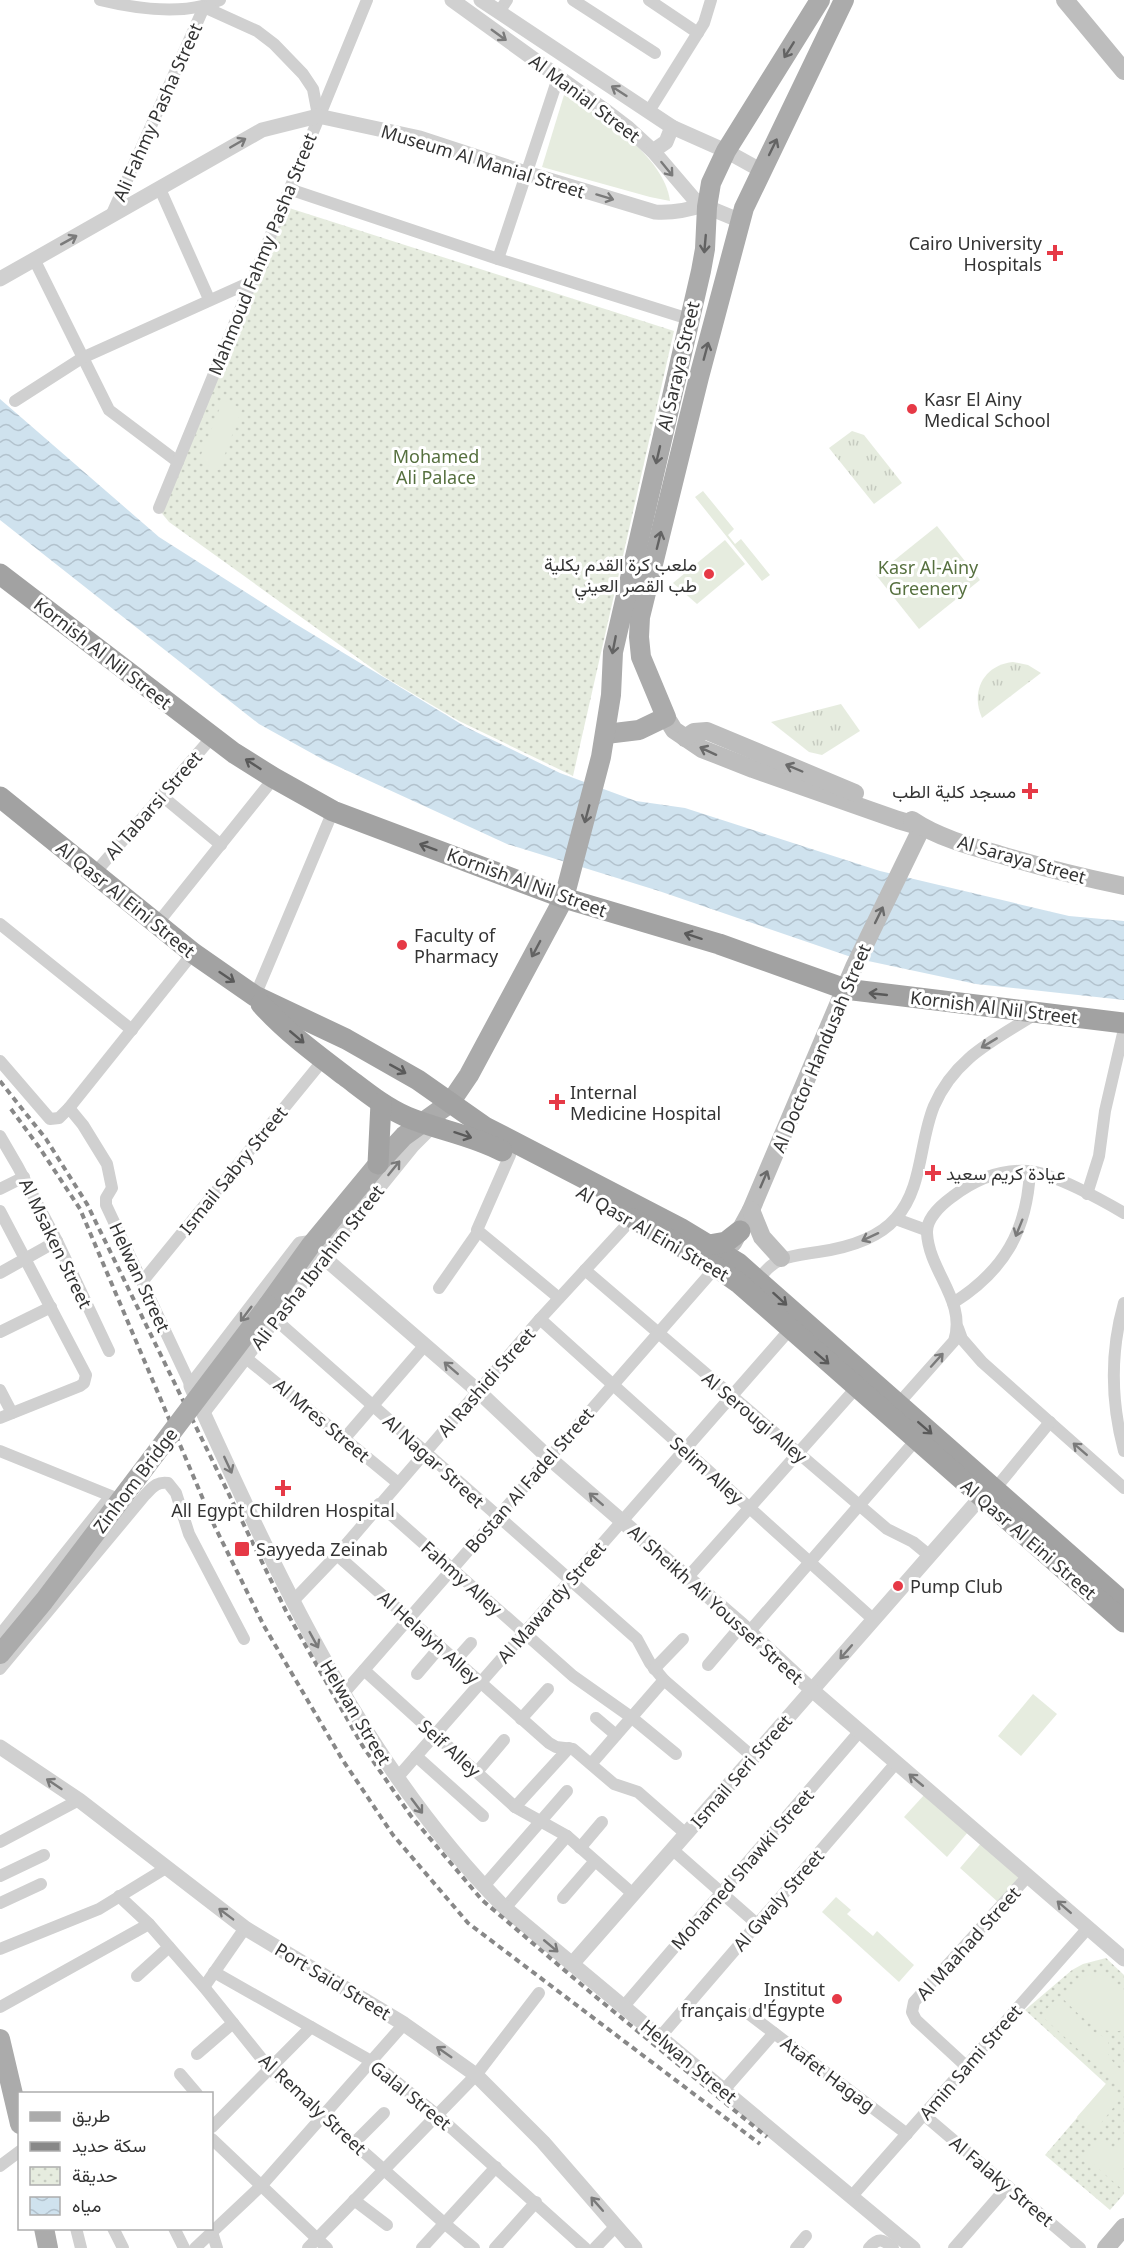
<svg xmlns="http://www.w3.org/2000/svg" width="1124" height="2248" viewBox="0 0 1124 2248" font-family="'Noto Sans',Vazirmatn,sans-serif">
  <defs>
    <pattern id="grass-tufts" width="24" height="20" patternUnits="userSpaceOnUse" patternTransform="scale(1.5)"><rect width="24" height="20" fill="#e6ecdf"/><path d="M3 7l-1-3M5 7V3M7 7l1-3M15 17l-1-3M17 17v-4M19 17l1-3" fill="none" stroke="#c6cbc0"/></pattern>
    <pattern id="park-dots" width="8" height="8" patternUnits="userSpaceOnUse" patternTransform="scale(1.5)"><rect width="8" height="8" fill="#e6ecdf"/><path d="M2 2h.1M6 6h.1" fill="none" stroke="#c6cbc0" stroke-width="1.8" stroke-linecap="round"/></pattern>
    <pattern id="water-waves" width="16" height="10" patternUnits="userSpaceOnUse" patternTransform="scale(1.5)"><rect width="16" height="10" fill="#cfe2ee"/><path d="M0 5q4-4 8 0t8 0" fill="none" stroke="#b2c2cd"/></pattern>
  </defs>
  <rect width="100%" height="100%" fill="#fff"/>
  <g fill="url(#grass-tufts)">
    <path d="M852 431 864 435 902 483 874 504 829 448Z"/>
    <path d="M1013 662 1028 665 1041 673 982 718C970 691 984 665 1013 662Z"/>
    <path d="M841 704 860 731 822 755 809 752 771 722Z"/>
  </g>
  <g fill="url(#park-dots)">
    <path d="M286 207 674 331 573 776 459 721 383 676 169 522 160 511Z"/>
    <path d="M1106 1958 1124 1975V2194L1110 2210 1045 2155 1106 2084 1025 2010 1072 1970 1083 1964Z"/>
  </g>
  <g fill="#e6ecdf">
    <path d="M564 95C601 115 664 156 670 201L650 197 542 167Z"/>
    <path d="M223 400 242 409 219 470 198 462Z"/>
    <path d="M703 491 734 529 728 535 735 544 741 539 770 575 762 581 695 497Z"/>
    <path d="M937 526 980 580 919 629 876 575Z"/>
    <path d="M725 540 745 564 697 604 673 583Z"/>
    <path d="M1033 1694 1057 1714 1021 1756 998 1736Z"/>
    <path d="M925 1794 968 1832 947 1857 904 1817Z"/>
    <path d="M983 1841 1023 1877 999 1903 960 1868Z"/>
    <path d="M836 1897 851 1910 847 1914 873 1936 877 1931 914 1965 899 1982 822 1912Z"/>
    <path d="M1094 1973 1109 1976 1124 1990V2030C1097 2037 1079 2014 1061 1997L1081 1978Z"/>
    <path d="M1056 1999 1086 2028 1108 2039V2054L1115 2065 1106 2075 1045 2019V2011Z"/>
    <path d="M1116 2066 1124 2071V2091L1108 2076Z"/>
    <path d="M1106 2084 1121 2098 1094 2132 1077 2117Z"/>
    <path d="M1101 2138 1113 2148 1120 2139 1124 2142V2166L1122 2168 1124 2170V2191L1085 2157Z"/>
  </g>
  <path fill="url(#water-waves)" d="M0 399 159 537 294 623 466 727 560 773 636 801 685 808 880 871 1069 916 1124 921V1000L976 984 854 958 659 891 507 844 324 760 259 724 0 520Z"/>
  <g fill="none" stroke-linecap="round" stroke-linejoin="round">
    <g stroke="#d0d0d0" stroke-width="12">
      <path d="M100 0C137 9 185 16 220 0"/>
      <path d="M573 0 655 53"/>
      <path d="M649 0 698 33"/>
      <path d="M499 12 507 0"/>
      <path d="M649 111 704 23 711 0"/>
      <path d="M160 189 209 299"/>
      <path d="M289 189 498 259 689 319"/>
      <path d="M111 216 204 7 257 31 274 44 303 74 313 89 318 115"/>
      <path d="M34 259 109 410 178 462"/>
      <path d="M498 259 558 78"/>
      <path d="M15 401 82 358 253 281"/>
      <path d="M159 508 367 0"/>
      <path d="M162 796 221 845"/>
      <path d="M94 874 212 737"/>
      <path d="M0 924 132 1030"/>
      <path d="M157 924 274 778"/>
      <path d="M255 996 333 811"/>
      <path d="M0 1061 50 1119 59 1118 69 1108 83 1125 107 1164 112 1188 106 1198V1205L191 1386"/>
      <path d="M69 1108 193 953"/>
      <path d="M0 1136 18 1167 57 1241 109 1351"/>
      <path d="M510 1155 477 1230 559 1298"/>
      <path d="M0 1189 24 1177"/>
      <path d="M1087 1194 1099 1156 1105 1111 1124 1029"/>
      <path d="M0 1211 86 1375 84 1383 80 1386 0 1418"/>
      <path d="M896 1219 926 1230"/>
      <path d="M585 1270 887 1529 913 1542 930 1556"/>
      <path d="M0 1273 57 1241"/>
      <path d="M759 1280C773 1256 793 1256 818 1252 846 1248 877 1240 896 1218 923 1188 919 1142 934 1106 955 1057 995 1040 1037 1013"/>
      <path d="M142 1282 324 1059"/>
      <path d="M439 1288 478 1232"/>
      <path d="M953 1303C1004 1271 1027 1231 1030 1171"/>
      <path d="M1124 1303C1110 1352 1111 1402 1124 1451"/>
      <path d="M540 1319 874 1620"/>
      <path d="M276 1320 637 1639 650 1663 664 1680 753 1757"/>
      <path d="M958 1328 962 1339 982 1362 1124 1488"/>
      <path d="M0 1332 51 1307"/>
      <path d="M246 1358 398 1483"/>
      <path d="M0 1390 12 1413"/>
      <path d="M898 1404 954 1341C967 1301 929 1272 927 1233 926 1219 941 1205 952 1197 973 1181 1000 1169 1028 1171 1053 1173 1102 1200 1124 1213"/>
      <path d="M344 1439 425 1345"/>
      <path d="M0 1451 116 1498"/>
      <path d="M995 1489 1050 1422"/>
      <path d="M379 1504 573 1676 631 1717 676 1754"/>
      <path d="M337 1555 549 1743 556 1747 573 1749 614 1784 638 1792 686 1834"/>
      <path d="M687 1578 856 1388"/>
      <path d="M292 1602 337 1555 540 1319 633 1218"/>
      <path d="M749 1632 916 1440"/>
      <path d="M0 1635 110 1497"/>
      <path d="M455 1661 471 1643"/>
      <path d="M708 1665 742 1625"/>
      <path d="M0 1669 145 1495C152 1488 157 1481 168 1483L176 1493 189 1534 244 1639"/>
      <path d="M654 1669 683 1639"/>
      <path d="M364 1670 515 1807 567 1836 633 1894"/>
      <path d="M417 1674 440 1647"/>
      <path d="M343 1694 716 1267"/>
      <path d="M596 1718 616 1735"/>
      <path d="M521 1719 548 1689"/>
      <path d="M416 1756 483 1816"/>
      <path d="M591 1764 664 1680"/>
      <path d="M477 1772 504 1740"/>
      <path d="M397 1778 793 1326"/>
      <path d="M515 1807 569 1748"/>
      <path d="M0 1842 79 1800"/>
      <path d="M580 1848 602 1822"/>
      <path d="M673 1850 757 1924"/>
      <path d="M0 1876 44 1855"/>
      <path d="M484 1886 567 1791"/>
      <path d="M119 1896 149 1924 204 1987 270 2069 444 2223 474 2248"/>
      <path d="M563 1898 595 1861"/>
      <path d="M0 1903 41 1884"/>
      <path d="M505 1908 567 1836"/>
      <path d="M0 1949 99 1909 166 1868"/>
      <path d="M214 1972 371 2061 437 2115 585 2248"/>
      <path d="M137 1976 169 1947"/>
      <path d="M204 1987 245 1928"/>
      <path d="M624 2006 860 1731"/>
      <path d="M0 2007 149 1924"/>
      <path d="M749 2014 907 2134"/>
      <path d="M660 2037 896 1763"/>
      <path d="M197 2054 233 2023"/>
      <path d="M967 2067 916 2020 912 2012 914 2002 1028 1876"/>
      <path d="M180 2074 197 2094"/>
      <path d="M724 2090 774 2033"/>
      <path d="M924 2115 1080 2248"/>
      <path d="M212 2127 311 2027"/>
      <path d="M212 2139 327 2248"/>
      <path d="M354 2143 384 2113"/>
      <path d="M0 2166 20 2151"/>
      <path d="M852 2196 1088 1928"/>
      <path d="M354 2200 387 2225"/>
      <path d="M76 2228 81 2248"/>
      <path d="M113 2228 123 2248"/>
      <path d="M174 2228 184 2248"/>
      <path d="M212 2232 217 2248"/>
      <path d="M195 2248 261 2186 404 2024"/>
      <path d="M308 2248 476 2075 539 1993"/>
      <path d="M422 2248 496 2167"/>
      <path d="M495 2248 536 2202"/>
      <path d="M595 2248 616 2226"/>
      <path d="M796 2248 806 2236"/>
      <path d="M869 2248C878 2237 883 2239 893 2248"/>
      <path d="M954 2248 1008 2186"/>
    </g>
    <g stroke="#d0d0d0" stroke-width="15">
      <path d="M452 0 603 109 628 128 653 151 694 199 707 207 741 221"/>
      <path d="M481 0 672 127 726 151 762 171"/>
      <path d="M653 151 666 142 672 127"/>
      <path d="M0 279 262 130 318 116 420 138 526 173 655 212C673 213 686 211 703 205"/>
      <path d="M203 1412 323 1256 412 1146 433 1125"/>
      <path d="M0 1747 79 1800 245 1928 404 2024 476 2075 543 2142 635 2248"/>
      <path d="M572 1964 981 1497"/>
      <path d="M913 2248 505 1908C359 1761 276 1571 191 1386L290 1257 300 1244 307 1243 479 1392 549 1458 742 1625 812 1690 1124 1959"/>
    </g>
    <g stroke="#bdbdbd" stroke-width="18">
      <path d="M1065 0 1124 71"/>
      <path d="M666 717 674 730 702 749 753 769 898 820 922 827 854 967 751 1210 733 1243"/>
      <path d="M685 738 694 732 707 731 855 793"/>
      <path d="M912 820C937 837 969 846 998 854 1040 867 1081 877 1124 886"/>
      <path d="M751 1210 762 1237 781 1258"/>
      <path d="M1106 2248 1124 2227"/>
    </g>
    <g stroke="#ababab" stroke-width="20">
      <path d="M606 734 639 730 666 717 641 657 639 637 640 617 699 377 744 208 844 0"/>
      <path d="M268 1305 311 1245 378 1164 404 1136 450 1103 469 1075 564 898 601 757 611 695 613 652 701 271 705 249 707 207 711 183 726 151 820 0"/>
      <path d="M0 2039 20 2124"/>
      <path d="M44 2228 48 2248"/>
    </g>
    <g stroke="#a2a2a2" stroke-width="21">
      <path d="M0 574 234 753 274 778 333 811 564 898 719 944 845 989 1124 1023"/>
      <path d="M0 797 193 953 255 996 346 1039 418 1080 485 1127 680 1228 738 1263 1124 1603"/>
      <path d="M261 1004C285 1031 316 1054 345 1076 365 1091 384 1107 407 1117 438 1130 472 1135 502 1151"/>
      <path d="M378 1164 381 1103"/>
      <path d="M634 1219 716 1267 740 1284 1124 1622"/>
      <path d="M709 1245 726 1242 740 1231"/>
    </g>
    <g stroke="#888" stroke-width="4" stroke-dasharray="6 4.5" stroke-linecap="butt">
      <path d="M0 1081 46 1139 87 1204 286 1611 362 1745 411 1816 482 1900 596 1997 767 2137"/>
      <path d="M11 1109 39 1147 80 1209 214 1525 264 1626 342 1759 393 1835 468 1923 760 2144"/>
    </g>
    <path stroke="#ababab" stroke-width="20" d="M0 1654 44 1601 268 1305"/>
  </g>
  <defs><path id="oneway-shaft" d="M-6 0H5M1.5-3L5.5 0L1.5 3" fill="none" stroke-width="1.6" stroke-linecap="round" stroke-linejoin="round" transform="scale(1.5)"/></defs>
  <g stroke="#7a7a7a">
    <use href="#oneway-shaft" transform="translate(499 35) rotate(36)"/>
    <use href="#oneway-shaft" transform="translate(619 91) rotate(-147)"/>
    <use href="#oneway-shaft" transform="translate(238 143) rotate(-30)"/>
    <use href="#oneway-shaft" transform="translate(667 169) rotate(51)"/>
    <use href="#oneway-shaft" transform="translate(605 197) rotate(17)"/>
    <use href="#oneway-shaft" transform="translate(69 240) rotate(-29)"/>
    <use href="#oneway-shaft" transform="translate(989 1043) rotate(149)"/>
    <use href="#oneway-shaft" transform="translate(394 1168) rotate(-51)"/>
    <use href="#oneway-shaft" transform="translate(1019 1228) rotate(112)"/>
    <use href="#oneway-shaft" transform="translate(870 1237) rotate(155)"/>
    <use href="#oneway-shaft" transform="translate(246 1314) rotate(127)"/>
    <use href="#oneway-shaft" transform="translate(937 1360) rotate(-48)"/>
    <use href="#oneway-shaft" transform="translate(451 1368) rotate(-139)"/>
    <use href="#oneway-shaft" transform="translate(1080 1449) rotate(-139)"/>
    <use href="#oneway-shaft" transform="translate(228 1465) rotate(65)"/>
    <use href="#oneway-shaft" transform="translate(596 1499) rotate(-139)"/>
    <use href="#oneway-shaft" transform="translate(314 1640) rotate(61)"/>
    <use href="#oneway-shaft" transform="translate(846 1652) rotate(131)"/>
    <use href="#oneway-shaft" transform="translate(916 1780) rotate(-140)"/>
    <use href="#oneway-shaft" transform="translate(54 1784) rotate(-146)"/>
    <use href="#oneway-shaft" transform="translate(417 1806) rotate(53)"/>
    <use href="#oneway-shaft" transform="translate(1064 1907) rotate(-139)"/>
    <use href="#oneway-shaft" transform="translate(226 1914) rotate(-143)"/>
    <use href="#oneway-shaft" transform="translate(551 1946) rotate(40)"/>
    <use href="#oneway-shaft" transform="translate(444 2052) rotate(-145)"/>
    <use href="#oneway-shaft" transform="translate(597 2204) rotate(-131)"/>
  </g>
  <g stroke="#636363">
    <use href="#oneway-shaft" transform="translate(789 50) rotate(122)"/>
    <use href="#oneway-shaft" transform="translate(773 147) rotate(-64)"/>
    <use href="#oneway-shaft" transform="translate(705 244) rotate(95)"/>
    <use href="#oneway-shaft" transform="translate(706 351) rotate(-75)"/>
    <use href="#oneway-shaft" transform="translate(658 455) rotate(103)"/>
    <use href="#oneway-shaft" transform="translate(659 540) rotate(-76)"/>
    <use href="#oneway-shaft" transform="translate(614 645) rotate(101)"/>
    <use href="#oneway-shaft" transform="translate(587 814) rotate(105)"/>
    <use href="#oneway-shaft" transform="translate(536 949) rotate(118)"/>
  </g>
  <g stroke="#6a6a6a">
    <use href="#oneway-shaft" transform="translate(708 751) rotate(-155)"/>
    <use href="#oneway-shaft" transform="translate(794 768) rotate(-157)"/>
    <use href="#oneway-shaft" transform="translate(879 915) rotate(-64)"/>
    <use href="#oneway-shaft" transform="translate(764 1179) rotate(-67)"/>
  </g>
  <g stroke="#5a5a5a">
    <use href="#oneway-shaft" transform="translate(253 764) rotate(-147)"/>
    <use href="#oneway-shaft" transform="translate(428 847) rotate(-160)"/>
    <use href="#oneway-shaft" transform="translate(693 936) rotate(-162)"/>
    <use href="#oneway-shaft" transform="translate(227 977) rotate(34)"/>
    <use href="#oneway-shaft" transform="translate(878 994) rotate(-174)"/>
    <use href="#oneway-shaft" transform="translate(297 1037) rotate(40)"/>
    <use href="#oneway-shaft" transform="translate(398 1069) rotate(29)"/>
    <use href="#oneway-shaft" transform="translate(463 1135) rotate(18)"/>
    <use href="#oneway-shaft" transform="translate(780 1299) rotate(42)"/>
    <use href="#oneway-shaft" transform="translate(822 1358) rotate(41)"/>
    <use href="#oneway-shaft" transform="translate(925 1428) rotate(41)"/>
  </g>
  <g fill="#e63946" stroke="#fff" stroke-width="2">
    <path d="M1052 244h6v6h6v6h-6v6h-6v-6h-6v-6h6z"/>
    <circle cx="912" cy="409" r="6"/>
    <circle cx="709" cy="574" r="6"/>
    <path d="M1027 782h6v6h6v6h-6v6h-6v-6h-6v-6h6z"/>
    <circle cx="402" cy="945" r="6"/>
    <path d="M554 1093h6v6h6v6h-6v6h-6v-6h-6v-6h6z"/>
    <path d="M930 1164h6v6h6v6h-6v6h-6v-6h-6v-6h6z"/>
    <path d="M280 1479h6v6h6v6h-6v6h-6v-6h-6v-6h6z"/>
    <rect x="234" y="1541" width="16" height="16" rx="3"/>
    <circle cx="898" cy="1586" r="6"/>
    <circle cx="837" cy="1999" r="6"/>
  </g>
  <g text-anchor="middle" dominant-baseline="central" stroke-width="6" stroke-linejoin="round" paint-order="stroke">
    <g font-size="18" fill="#333" stroke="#fff">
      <text transform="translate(585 98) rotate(37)">Al Manial Street</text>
      <text transform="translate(157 112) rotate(-66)">Ali Fahmy Pasha Street</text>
      <text transform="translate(483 161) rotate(17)">Museum Al Manial Street</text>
      <text transform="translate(262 254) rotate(-68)">Mahmoud Fahmy Pasha Street</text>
      <text transform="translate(678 366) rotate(-77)">Al Saraya Street</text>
      <text transform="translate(103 653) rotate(38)">Kornish Al Nil Street</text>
      <text transform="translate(153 805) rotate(-49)">Al Tabarsi Street</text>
      <text transform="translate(1022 859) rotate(16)">Al Saraya Street</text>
      <text transform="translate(527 882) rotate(20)">Kornish Al Nil Street</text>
      <text transform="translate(126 899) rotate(39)">Al Qasr Al Eini Street</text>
      <text transform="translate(994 1007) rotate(7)">Kornish Al Nil Street</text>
      <text transform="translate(821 1048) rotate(-67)">Al Doctor Handusah Street</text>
      <text transform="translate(233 1170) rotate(-51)">Ismail Sabry Street</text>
      <text transform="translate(653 1233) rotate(30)">Al Qasr Al Eini Street</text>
      <text transform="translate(56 1243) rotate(64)">Al Msaken Street</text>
      <text transform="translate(317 1267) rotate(-52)">Ali Pasha Ibrahim Street</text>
      <text transform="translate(140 1277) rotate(65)">Helwan Street</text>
      <text transform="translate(486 1382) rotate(-49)">Al Rashidi Street</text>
      <text transform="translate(755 1417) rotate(40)">Al Serougi Alley</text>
      <text transform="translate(322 1420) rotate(40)">Al Mres Street</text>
      <text transform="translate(434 1461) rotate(42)">Al Nagar Street</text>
      <text transform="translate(707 1470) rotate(42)">Selim Alley</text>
      <text transform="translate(135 1480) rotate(-53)">Zinhom Bridge</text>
      <text transform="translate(529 1480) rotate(-49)">Bostan Al Fadel Street</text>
      <text transform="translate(1029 1539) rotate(41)">Al Qasr Al Eini Street</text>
      <text transform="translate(462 1578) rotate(42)">Fahmy Alley</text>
      <text transform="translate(551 1602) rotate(-49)">Al Mawardy Street</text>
      <text transform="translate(716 1604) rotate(42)">Al Sheikh Ali Youssef Street</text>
      <text transform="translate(429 1637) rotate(42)">Al Helalyh Alley</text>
      <text transform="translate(356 1712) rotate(59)">Helwan Street</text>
      <text transform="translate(450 1748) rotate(42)">Seif Alley</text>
      <text transform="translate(741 1771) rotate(-49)">Ismail Seri Street</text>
      <text transform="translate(742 1869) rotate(-49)">Mohamed Shawki Street</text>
      <text transform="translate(778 1900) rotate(-49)">Al Gwaly Street</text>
      <text transform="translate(968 1943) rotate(-48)">Al Maahad Street</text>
      <text transform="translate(333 1981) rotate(31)">Port Said Street</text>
      <text transform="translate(689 2061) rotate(40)">Helwan Street</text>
      <text transform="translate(970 2062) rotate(-49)">Amin Sami Street</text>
      <text transform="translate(828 2074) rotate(37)">Atafet Hagag</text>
      <text transform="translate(411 2095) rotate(39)">Galal Street</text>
      <text transform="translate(313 2104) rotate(43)">Al Remaly Street</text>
      <text transform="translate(1002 2181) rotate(40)">Al Falaky Street</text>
    </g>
    <g font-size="18" fill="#333" stroke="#fff" text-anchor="start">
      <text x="1042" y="243" text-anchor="end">Cairo University<tspan x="1042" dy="21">Hospitals</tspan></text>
      <text x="924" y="399">Kasr El Ainy<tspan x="924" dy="21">Medical School</tspan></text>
      <text x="697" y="564" text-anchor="end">ملعب كرة القدم بكلية<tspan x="697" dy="21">طب القصر العيني</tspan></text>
      <text x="1016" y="791" text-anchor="end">مسجد كلية الطب</text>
      <text x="414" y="935">Faculty of<tspan x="414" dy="21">Pharmacy</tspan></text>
      <text x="570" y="1092">Internal<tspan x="570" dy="21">Medicine Hospital</tspan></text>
      <text x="946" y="1173">عيادة كريم سعيد</text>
      <text x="283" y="1510" text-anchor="middle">All Egypt Children Hospital</text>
      <text x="256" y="1549">Sayyeda Zeinab</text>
      <text x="910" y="1586">Pump Club</text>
      <text x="825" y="1989" text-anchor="end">Institut<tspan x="825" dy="21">français d'Égypte</tspan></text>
    </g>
    <g font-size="18" fill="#56703f" stroke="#fff">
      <text x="436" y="456">Mohamed<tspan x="436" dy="21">Ali Palace</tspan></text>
      <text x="928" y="567">Kasr Al-Ainy<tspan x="928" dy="21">Greenery</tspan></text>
    </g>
  </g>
  <rect x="18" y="2092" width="195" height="138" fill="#ffffff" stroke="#adadad" stroke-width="1.5"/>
  <rect x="30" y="2112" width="30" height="9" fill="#ababab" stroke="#adadad" stroke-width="1.5"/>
  <text x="72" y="2122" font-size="18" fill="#333333">طريق</text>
  <rect x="30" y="2142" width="30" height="9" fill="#888888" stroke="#adadad" stroke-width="1.5"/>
  <text x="72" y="2152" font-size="18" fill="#333333">سكة حديد</text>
  <rect x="30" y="2167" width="30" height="18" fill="url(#park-dots)" stroke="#adadad" stroke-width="1.5"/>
  <text x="72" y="2182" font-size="18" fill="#333333">حديقة</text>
  <rect x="30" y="2197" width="30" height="18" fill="url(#water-waves)" stroke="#adadad" stroke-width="1.5"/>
  <text x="72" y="2212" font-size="18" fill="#333333">مياه</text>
</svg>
